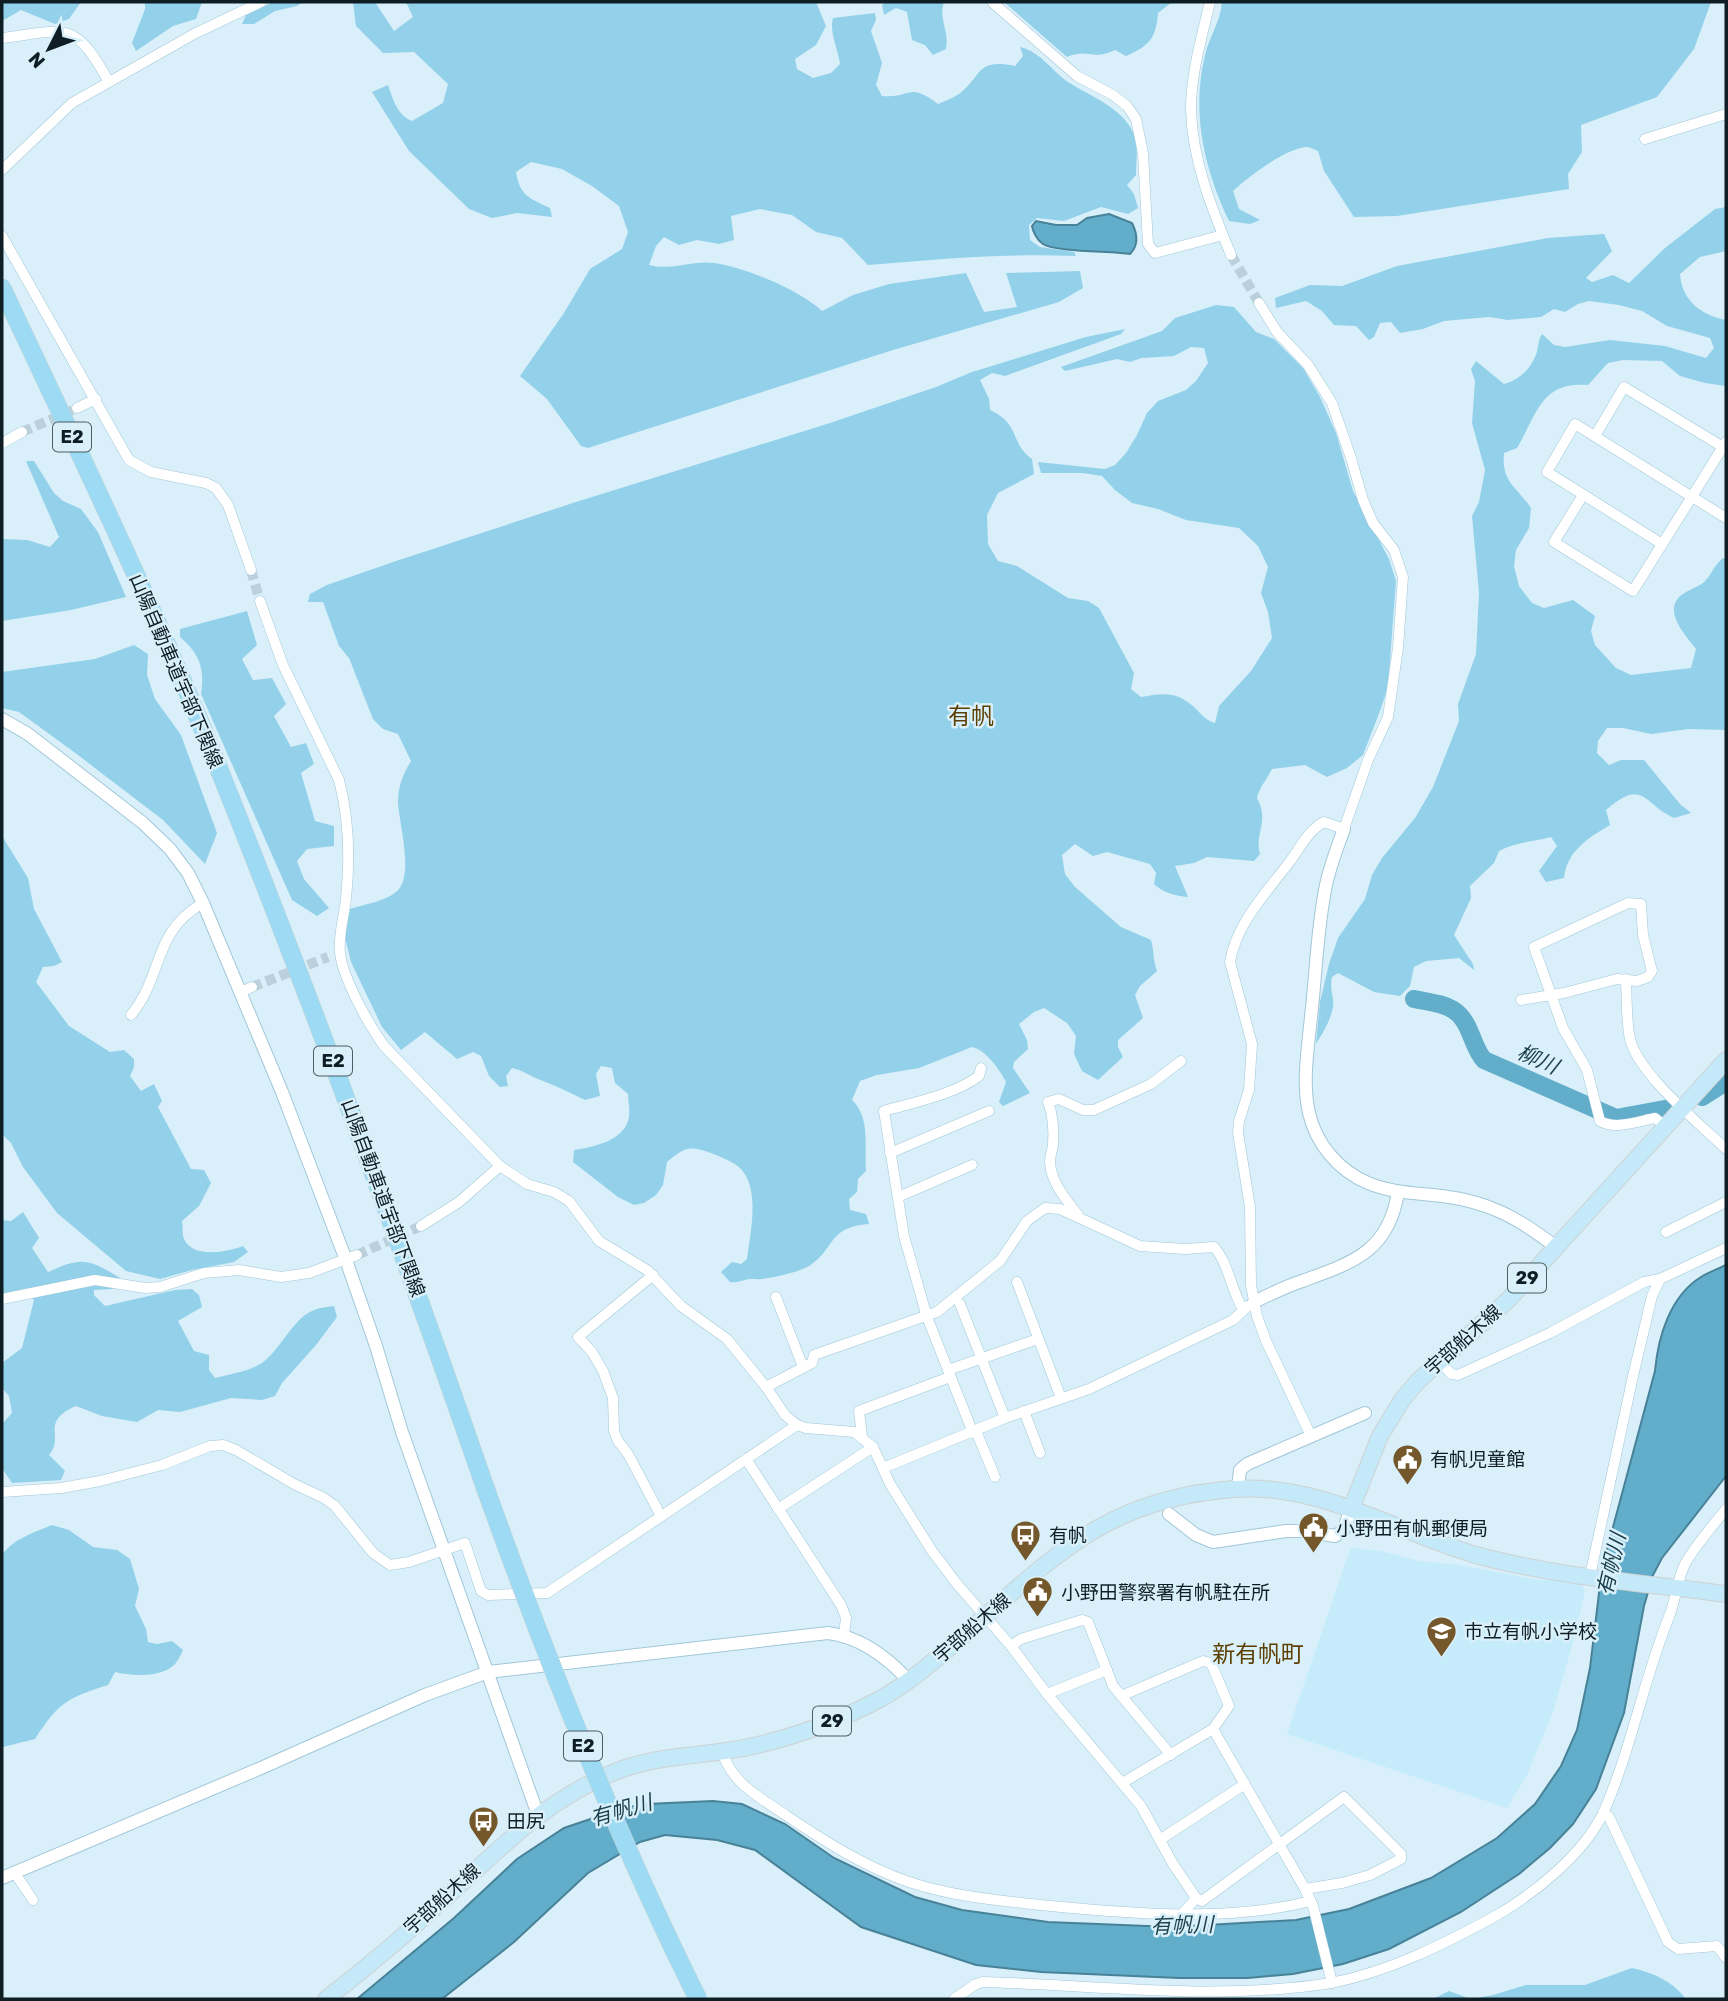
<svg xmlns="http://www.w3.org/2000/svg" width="1728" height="2001" viewBox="0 0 1728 2001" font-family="Rubik,'Noto Sans JP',sans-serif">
  <rect width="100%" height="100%" fill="#d9f0fa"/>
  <path fill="#c6ecfc" d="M1352 1548 1382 1551 1418 1561 1460 1565 1533 1579 1581 1582 1585 1591 1576 1632 1554 1709 1527 1775 1507 1808 1287 1734 1349 1552Z"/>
  <g fill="#93d0e9">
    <path d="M2 2H81L69 19 55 24 21 10 2 21Z"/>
    <path d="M145 2H202L196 19 173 26 136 51 132 43 145 9Z"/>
    <path d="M273 2H303L297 6 275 11 254 24H242L246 15Z"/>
    <path d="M353 2H375L394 31 413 17 406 2H816L826 26 816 45 795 59 797 69 813 78 831 73 840 64C838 49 829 32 833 18L875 13 876 20 871 31 882 63 876 85 882 96C912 99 907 81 938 104 945 101 953 98 959 94 983 76 975 58 1015 66L1023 56 1020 47C1041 52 1051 70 1068 82 1090 96 1121 107 1133 132 1139 145 1136 161 1136 175L1127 185 1134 194 1138 208 1128 214 1101 207 1064 221 1037 218 1029 225 1030 240 1040 247 1074 252 1076 256C1006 253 937 259 868 265L842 238 816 232 792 215 760 209 731 216 734 240 719 244 697 240 679 245 664 237 656 246 649 265C670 271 692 260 714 263 745 267 799 290 822 311L853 295 889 284 966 273 984 312 1017 307 1006 273 1080 271 1083 288 1059 302 893 350 588 448 581 446 547 399 520 376 564 313 590 269 622 249 628 232 619 206 592 186 562 169 531 162 516 172C520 196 529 198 550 208L552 217 517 213 492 218 469 209 409 151 372 92 388 85C393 99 397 115 412 121L443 103 448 84 414 52 383 53 356 26Z"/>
    <path d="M886 2H944C938 19 950 32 946 49L933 55 925 45 912 40 907 12 896 8 884 15 882 5Z"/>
    <path d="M1004 2H1172L1158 13C1156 39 1149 46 1126 56L1115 50C1092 61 1088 48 1067 57Z"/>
    <path d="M1222 2H1711L1694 49 1657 97 1581 125 1582 152 1568 174 1569 189 1397 216 1354 217 1324 171 1318 151C1316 150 1309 147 1307 147 1286 148 1248 177 1233 191L1239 209 1260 220 1250 224 1229 221C1203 166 1190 108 1207 48 1212 33 1221 18 1222 2Z"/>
    <path d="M1726 207V251L1700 257 1680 274C1682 301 1701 315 1726 320V386L1705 383 1680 376 1662 361 1623 360 1608 363 1588 385C1541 381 1537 414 1517 448L1504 453C1501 482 1517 487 1531 508L1529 528 1516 550 1514 566 1519 586 1532 603 1544 608 1573 600 1595 616 1591 631 1595 645 1616 668 1631 675 1691 668 1696 649C1686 636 1664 613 1679 597 1685 591 1696 588 1703 583 1710 578 1713 566 1723 558L1726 559V730L1689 729 1651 734 1623 728H1607L1598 741 1597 753 1609 765 1621 760H1644L1680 804 1691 813 1674 818C1643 804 1644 777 1606 810L1610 825C1588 838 1567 851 1564 878L1546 882 1539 871 1557 846 1551 837C1533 842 1515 842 1499 851L1494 863 1470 886 1471 898 1454 935 1473 964 1474 970 1459 958 1426 961 1414 967 1410 986 1400 996 1374 992 1338 973 1332 977C1330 989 1332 989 1333 1000 1335 1013 1323 1033 1316 1044L1320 1002 1329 964 1338 938 1365 899 1372 875 1382 858 1415 818 1433 787 1459 721 1458 704 1476 654 1479 593 1472 516 1479 502 1485 470 1472 423 1475 381 1471 369 1476 361 1504 384C1518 380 1529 371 1535 357 1539 349 1537 342 1542 334L1554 345 1565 347 1610 340 1665 346 1706 358 1714 348 1710 338 1667 326 1642 311 1619 305 1589 301 1578 304 1565 312 1554 309 1541 317 1508 320 1489 317 1444 321 1423 329 1400 333 1391 322 1380 323 1374 337 1369 340 1356 326 1334 325 1322 311 1306 301 1276 308 1275 298 1310 285 1342 286 1397 266 1548 238 1604 234 1612 251 1586 278 1592 282 1613 275 1629 283 1665 248 1715 209Z"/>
    <path d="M1216 305 1234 307 1256 332 1274 339 1303 368 1320 397 1336 433 1353 491 1389 559 1396 581 1388 687 1380 711 1363 755 1347 768 1327 777 1305 765 1272 769C1267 779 1259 788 1257 798 1270 823 1254 833 1260 854L1254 861 1207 857 1194 863 1175 866 1188 897C1176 896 1163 893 1154 884L1156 873 1150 864 1107 852 1093 856 1075 844 1062 855 1065 874 1075 887 1121 927 1151 940C1154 950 1153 960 1157 971L1140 986 1135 995 1143 1018 1118 1040V1047L1123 1057 1098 1080 1082 1071 1074 1054 1076 1036 1067 1023 1044 1008 1034 1012 1019 1024 1027 1040 1028 1049 1014 1062 1013 1068 1030 1093 1003 1106 999 1102 1006 1082C1000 1070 986 1050 972 1047L919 1068 877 1075 860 1081 852 1100C871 1118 864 1147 866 1171L858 1179 857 1192 849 1199 850 1210 866 1214 869 1224C827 1227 836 1249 809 1266 796 1273 776 1277 762 1279 756 1280 750 1278 745 1280 739 1281 737 1283 730 1282L721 1272 732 1262 741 1264 747 1259C750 1234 761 1189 740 1168 732 1161 721 1157 711 1153 689 1145 685 1147 667 1162L663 1185 656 1195 644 1203 634 1205 618 1197 573 1162 574 1150C593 1147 625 1141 629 1117 630 1109 628 1101 628 1094L615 1083 612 1068 601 1066 596 1074 600 1096 585 1100C569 1092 554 1085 538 1079 528 1075 522 1070 512 1068L506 1076 508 1086 500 1087 489 1076 481 1056 473 1052 457 1059 425 1032 401 1050 382 1027 351 962 345 937 350 909C365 904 383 902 396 892 415 878 399 823 398 802 398 787 403 774 411 761L398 734 383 729 373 719 349 658 339 646 323 602H308L310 594 327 585 396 561 576 502 830 423 936 387 972 372 1086 337 1125 329 1121 334 1005 376 992 373 980 380 989 399 990 410C1021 424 1010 444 1032 459L1034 474 998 493 987 515 988 544 998 561 1017 566 1068 598 1088 601 1099 608 1134 673 1131 689 1141 697C1165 693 1178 691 1197 710 1203 716 1207 721 1215 723L1219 706 1251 671 1272 638 1268 612 1261 593 1268 567 1258 546 1239 528 1186 520 1158 509 1132 503 1115 490 1102 476 1083 473H1041L1038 462 1105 469 1115 465 1126 453 1137 435 1147 413 1158 401 1186 390 1196 381 1208 363 1204 348 1191 347 1174 356 1142 358 1130 362 1117 359 1065 371 1061 367 1162 331 1175 318Z"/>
    <path d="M26 461H34L54 493 63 501 81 509 98 532 126 597 71 610 2 621V539L27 540 50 547 59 537Z"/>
    <path d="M247 611 257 645 242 659 253 680 272 678 286 704 274 716 291 747 306 743 314 764 301 773 315 821 334 826V846L307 849 297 861 304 879 329 908 317 916 292 900 201 694C205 670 200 654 180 637V629Z"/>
    <path d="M134 645 148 654 147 675 155 699 181 735 217 833 205 864 163 820 74 752 19 712 2 708V672L95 659Z"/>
    <path d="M2 836 28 878 34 909 62 962 54 966 43 967 36 982 69 1026 110 1052 124 1050 134 1059V1067L130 1076 141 1091 154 1084 162 1101 158 1107 191 1169 204 1170 211 1183 199 1206 182 1221C183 1226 182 1234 184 1239 193 1259 227 1252 243 1246L248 1252 234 1262 192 1270 160 1279 126 1271 57 1213 23 1167 11 1143 2 1134Z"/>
    <path d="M23 1212 39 1238 32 1248 48 1272C82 1256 89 1259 120 1278L112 1289 94 1290V1295L105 1306 175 1290 192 1289 199 1295 202 1307 178 1321 194 1351 209 1355V1370L215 1378C231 1374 248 1372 262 1363 281 1349 293 1319 312 1311 318 1308 327 1307 334 1306L337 1317 316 1345 282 1383 275 1396 262 1400 231 1398 180 1412 158 1410 137 1422 102 1416 76 1406C39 1422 65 1437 49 1455L65 1471 61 1480 12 1483 2 1468V1424L12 1413 9 1396 2 1388V1363L22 1348 34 1300 25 1290 2 1294V1220L11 1221Z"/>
    <path d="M52 1525 69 1530 93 1547 117 1550 130 1559 139 1589 135 1606 146 1629 148 1642 157 1644 172 1641 183 1650C181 1654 178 1661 175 1664 162 1678 131 1676 115 1672L108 1685C67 1698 58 1703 35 1739L3 1747 2 1750V1555C13 1539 35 1532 52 1525Z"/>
    <path d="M1632 1968C1654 1973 1672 1981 1686 1999H1433L1449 1991 1471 1999 1493 1995 1526 1985H1585Z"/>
  </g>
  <g fill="#61adca" stroke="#488298" stroke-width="2">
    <path d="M1109 214 1132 223C1137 233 1139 245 1130 254 1113 251 1055 252 1043 244 1037 240 1033 232 1032 226L1036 221 1056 225H1077L1087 218Z"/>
    <path d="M1726 1265V1476L1662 1558 1653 1575 1644 1606 1624 1713 1596 1789 1573 1824 1550 1848 1519 1874 1461 1912 1389 1949 1343 1964 1293 1974 1248 1978H1179L1041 1972 976 1965 861 1927 755 1850 717 1840 665 1835 640 1842 588 1873 514 1942 442 1999H357L454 1918 517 1859 564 1828 623 1808 646 1804 713 1801 742 1804 785 1824 834 1858 915 1897 962 1910 1048 1922 1172 1927 1296 1920 1349 1909 1431 1878 1497 1838 1535 1804 1561 1766 1577 1730 1590 1668 1602 1568 1655 1371C1658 1337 1670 1296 1701 1277 1709 1272 1718 1269 1726 1265Z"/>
  </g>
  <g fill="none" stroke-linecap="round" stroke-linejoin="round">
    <g stroke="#61adca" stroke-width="18">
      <path d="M1414 999C1443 1005 1460 1004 1471 1035 1475 1044 1477 1052 1484 1060L1616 1118 1670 1108"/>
      <path d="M1702 1097 1726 1082"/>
    </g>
    <g stroke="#bbd0da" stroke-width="10" stroke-dasharray="10 5" stroke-linecap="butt">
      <path d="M1231 255 1259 303"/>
      <path d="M22 432 77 408"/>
      <path d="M251 570 260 601"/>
      <path d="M252 987 328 957"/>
      <path d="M357 1255 421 1226"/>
    </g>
    <defs>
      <g id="minor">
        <path d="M992 2 1077 76 1113 95 1127 106 1136 119 1143 153 1148 244 1155 253 1223 235"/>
        <path d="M1210 2C1202 36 1191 73 1191 109 1192 160 1212 209 1231 255"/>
        <path d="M2 38C67 30 74 19 109 82"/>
        <path d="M1645 139 1726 114"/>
        <path d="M2 170 72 103 194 34 261 2"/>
        <path d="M2 236 129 460 151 472 206 483 216 488 228 505 251 570"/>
        <path d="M1259 303 1277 332 1308 365 1332 403 1351 458 1363 500 1373 523 1394 550 1403 577 1398 648 1388 717 1368 760 1344 829 1324 822C1308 830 1299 850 1288 864 1266 893 1236 924 1230 962L1252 1044 1249 1090 1239 1121 1238 1133 1250 1207 1251 1285 1257 1316 1266 1341 1311 1436"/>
        <path d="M77 408 96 399"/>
        <path d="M1595 436 1624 387 1723 447"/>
        <path d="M2 443 22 432"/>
        <path d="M1583 495 1554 542 1633 591 1726 442"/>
        <path d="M1662 544 1547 472 1575 424 1726 518"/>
        <path d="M260 601 283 665 339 780C349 818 350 860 346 899 344 917 338 936 340 953 343 979 369 1025 384 1046L500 1166 527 1184 554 1192 569 1201 599 1241 647 1270 681 1306 727 1339 766 1387 785 1415 797 1425 806 1428 854 1432 873 1447 890 1484 932 1551 957 1584 1011 1646 1047 1694 1141 1806 1173 1864 1196 1898 1182 1914"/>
        <path d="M1626 979C1627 998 1626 1020 1630 1039 1639 1075 1699 1123 1726 1149"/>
        <path d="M240 992 252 987"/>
        <path d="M1521 1000 1564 993 1617 979 1637 981 1648 977 1652 971 1643 935 1641 904 1628 903 1534 947 1563 1028 1587 1070 1600 1121C1614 1130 1639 1121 1655 1118L1666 1127"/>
        <path d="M131 1015C164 975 152 932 203 903"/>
        <path d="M890 1153 989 1111"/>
        <path d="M898 1197 972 1165"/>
        <path d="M1078 1215C1066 1199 1051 1183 1050 1162 1050 1157 1052 1151 1053 1145 1054 1131 1053 1115 1048 1102L1059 1099 1083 1110H1094L1151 1084 1181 1061"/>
        <path d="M421 1226 459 1202 500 1166"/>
        <path d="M1666 1232 1726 1202"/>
        <path d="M653 1275 578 1337 592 1352 603 1371 613 1398 614 1431 618 1441 628 1454 661 1516"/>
        <path d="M1017 1282 1061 1398"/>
        <path d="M776 1297 803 1367"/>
        <path d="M2 1299 95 1280 145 1288 160 1287 204 1273 239 1270 281 1277 309 1273 357 1255"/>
        <path d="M960 1304 1005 1418"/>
        <path d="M1440 1361 1451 1374 1458 1375 1550 1333 1644 1282 1660 1279 1726 1248"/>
        <path d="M948 1370 1038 1339"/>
        <path d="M766 1387 812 1363 814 1355 937 1312 1000 1261 1027 1221 1045 1208 1060 1209 1140 1246 1185 1249 1214 1247C1229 1264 1231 1290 1243 1309"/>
        <path d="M1024 1411 1040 1453"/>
        <path d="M976 1431 995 1477"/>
        <path d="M973 1433 927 1317 904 1236 884 1111C915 1102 953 1095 979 1076L981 1068"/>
        <path d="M862 1436 859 1411 950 1377"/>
        <path d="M746 1459 841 1605 846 1618 844 1635"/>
        <path d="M883 1468 1005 1418 1089 1389 1233 1320 1248 1306"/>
        <path d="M2 1492 61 1488 100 1481 162 1465 210 1446 223 1445 236 1450 294 1484 324 1498 335 1506 373 1553 390 1565 409 1562 465 1543 481 1591 488 1595 547 1593 797 1425"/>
        <path d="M778 1509 873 1447"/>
        <path d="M1590 1576 1633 1376 1652 1296 1660 1279"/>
        <path d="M1011 1646 1021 1639 1082 1620 1088 1622 1113 1686 1171 1755"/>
        <path d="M1047 1694 1107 1670"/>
        <path d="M1121 1696 1203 1661 1211 1663 1229 1706 1213 1729 1305 1889 1313 1906 1332 1983"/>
        <path d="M722 1750C730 1783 761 1798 787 1816 826 1842 865 1867 909 1882 954 1897 1003 1901 1051 1906 1134 1914 1229 1922 1311 1901"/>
        <path d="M1122 1783 1213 1729"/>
        <path d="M1603 1813 1609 1817 1668 1942 1678 1949 1717 1946 1726 1958"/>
        <path d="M1161 1839 1245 1784"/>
        <path d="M14 1872 33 1900"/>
        <path d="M1196 1898 1202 1901 1206 1898 1344 1797 1401 1854V1859L1370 1875 1342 1883 1305 1889"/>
        <path d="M954 1999 976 1984 983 1982C1097 1985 1219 2001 1331 1983 1388 1972 1442 1945 1492 1918 1533 1895 1586 1853 1605 1809 1632 1746 1644 1678 1670 1614 1676 1598 1677 1580 1685 1564 1696 1544 1713 1526 1726 1509"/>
      </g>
      <g id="tertiary">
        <path d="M2 719 28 734 143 823 170 849 188 873 203 903 282 1092 346 1260 376 1346 402 1432 538 1815"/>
        <path d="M1344 829C1337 848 1330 866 1326 885 1317 928 1316 974 1311 1017 1308 1048 1302 1082 1309 1113 1316 1144 1339 1171 1368 1183 1392 1193 1417 1193 1442 1196 1490 1202 1518 1218 1556 1247"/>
        <path d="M1254 1302C1270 1294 1287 1286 1305 1280 1355 1262 1389 1250 1398 1192"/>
        <path d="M1238 1488 1240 1470 1247 1464 1365 1413"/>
        <path d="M1169 1514 1196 1535 1213 1542 1286 1531H1304L1335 1536 1343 1531 1351 1509"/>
        <path d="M2 1878 261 1768 425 1695 488 1672 828 1633C861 1637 887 1657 909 1681"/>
      </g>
      <g id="primary">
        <path d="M1351 1509 1380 1436 1402 1400 1418 1381 1509 1299 1726 1060"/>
        <path d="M326 1999C374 1962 420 1922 464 1881 512 1837 549 1800 610 1774 655 1754 702 1757 749 1747 794 1737 841 1720 882 1698 912 1681 937 1658 963 1636 1053 1557 1107 1498 1234 1489 1320 1483 1397 1532 1476 1555 1557 1577 1644 1583 1726 1594"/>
      </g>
      <path id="motorway" d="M2 288C71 435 142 582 204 732 305 981 397 1233 485 1487"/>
    </defs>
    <use href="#minor" stroke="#a1c7d8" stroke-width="11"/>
    <use href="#tertiary" stroke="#a1c7d8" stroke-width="14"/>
    <use href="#primary" stroke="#cfd2d3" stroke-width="18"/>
    <use href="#motorway" stroke="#cfd2d3" stroke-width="19"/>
    <use href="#minor" stroke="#fff" stroke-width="10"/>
    <use href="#tertiary" stroke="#fff" stroke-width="12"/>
    <use href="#primary" stroke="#c4e9f8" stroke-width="16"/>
    <use href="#motorway" stroke="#9ddbf4" stroke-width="18"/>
    <defs>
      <path id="motorway-bridge" d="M485 1487C547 1661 615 1833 698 1999"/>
    </defs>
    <use href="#motorway-bridge" stroke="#cfd2d3" stroke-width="19" stroke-linecap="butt"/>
    <use href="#motorway-bridge" stroke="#9ddbf4" stroke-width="18"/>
  </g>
  <defs>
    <symbol id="civic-pin" viewBox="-11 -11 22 30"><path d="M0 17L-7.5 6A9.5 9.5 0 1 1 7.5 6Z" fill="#74582b" stroke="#d9f0fa"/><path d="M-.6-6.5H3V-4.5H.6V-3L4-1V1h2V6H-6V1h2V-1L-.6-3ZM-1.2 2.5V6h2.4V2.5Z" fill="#fff"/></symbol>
    <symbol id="bus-pin" viewBox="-11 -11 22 30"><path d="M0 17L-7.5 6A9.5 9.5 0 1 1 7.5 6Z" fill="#74582b" stroke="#d9f0fa"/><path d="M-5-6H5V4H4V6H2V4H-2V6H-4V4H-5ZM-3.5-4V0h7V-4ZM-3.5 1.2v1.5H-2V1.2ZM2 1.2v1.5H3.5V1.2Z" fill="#fff"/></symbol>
    <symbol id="school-pin" viewBox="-11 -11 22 30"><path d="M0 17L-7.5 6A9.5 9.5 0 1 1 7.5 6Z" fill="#74582b" stroke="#d9f0fa"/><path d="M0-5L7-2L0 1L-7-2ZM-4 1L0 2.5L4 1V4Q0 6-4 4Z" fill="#fff"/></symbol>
  </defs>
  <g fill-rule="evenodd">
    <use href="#civic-pin" x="1390" y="1442" width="35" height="47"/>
    <use href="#civic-pin" x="1296" y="1510" width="35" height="47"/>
    <use href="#bus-pin" x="1008" y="1518" width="35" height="47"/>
    <use href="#civic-pin" x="1020" y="1574" width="35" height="47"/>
    <use href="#school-pin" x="1424" y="1614" width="35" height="47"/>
    <use href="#bus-pin" x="466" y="1804" width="35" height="47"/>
  </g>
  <g text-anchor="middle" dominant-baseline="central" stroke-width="5" stroke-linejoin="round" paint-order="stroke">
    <g fill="#d9f0fa" stroke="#4c5d64" stroke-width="2">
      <rect x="53" y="422.5" width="38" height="29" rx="5"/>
      <rect x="314" y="1046.5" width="38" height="29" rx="5"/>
      <rect x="1508" y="1263.5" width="38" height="29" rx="5"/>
      <rect x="813" y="1706.5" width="38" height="29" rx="5"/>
      <rect x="564" y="1731.5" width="38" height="29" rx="5"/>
    </g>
    <g font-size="18" font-weight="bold" fill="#0f1e24">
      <text x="72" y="437">E2</text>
      <text x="333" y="1061">E2</text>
      <text x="1527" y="1278">29</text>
      <text x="832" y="1721">29</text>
      <text x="583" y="1746">E2</text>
    </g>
    <g font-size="19" fill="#0f1e24" stroke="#d9f0fa">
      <text transform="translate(176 671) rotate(67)">山陽自動車道宇部下関線</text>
      <text transform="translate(383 1198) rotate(70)">山陽自動車道宇部下関線</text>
      <text transform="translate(1463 1340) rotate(-42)">宇部船木線</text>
      <text transform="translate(972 1628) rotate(-41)">宇部船木線</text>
      <text transform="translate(442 1899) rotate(-42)">宇部船木線</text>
    </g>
    <g font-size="19" fill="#0f1e24" stroke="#d9f0fa" text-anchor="start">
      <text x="1430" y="1459">有帆児童館</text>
      <text x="1336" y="1528">小野田有帆郵便局</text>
      <text x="1049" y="1535">有帆</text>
      <text x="1061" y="1592">小野田警察署有帆駐在所</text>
      <text x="1464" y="1631">市立有帆小学校</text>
      <text x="507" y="1821">田尻</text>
    </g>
    <g font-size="21" font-style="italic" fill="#1c3f4c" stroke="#d9f0fa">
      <text transform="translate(1538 1059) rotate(24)">柳川</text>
      <text transform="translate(1611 1564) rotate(-77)">有帆川</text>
      <text transform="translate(621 1810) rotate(-16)">有帆川</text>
      <text transform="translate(1182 1925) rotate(-2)">有帆川</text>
    </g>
    <g font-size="23" fill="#5d3f03" stroke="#d9f0fa">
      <text x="971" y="716">有帆</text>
      <text x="1258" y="1654">新有帆町</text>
    </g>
  </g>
  <rect width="1728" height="2001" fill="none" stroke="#0f1e24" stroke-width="7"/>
  <g transform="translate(49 49) rotate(228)" stroke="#d9f0fa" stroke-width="5" paint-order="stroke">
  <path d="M0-5L12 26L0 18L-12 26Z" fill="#0f1e24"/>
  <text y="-10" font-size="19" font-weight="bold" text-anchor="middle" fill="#0f1e24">N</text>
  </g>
</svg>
